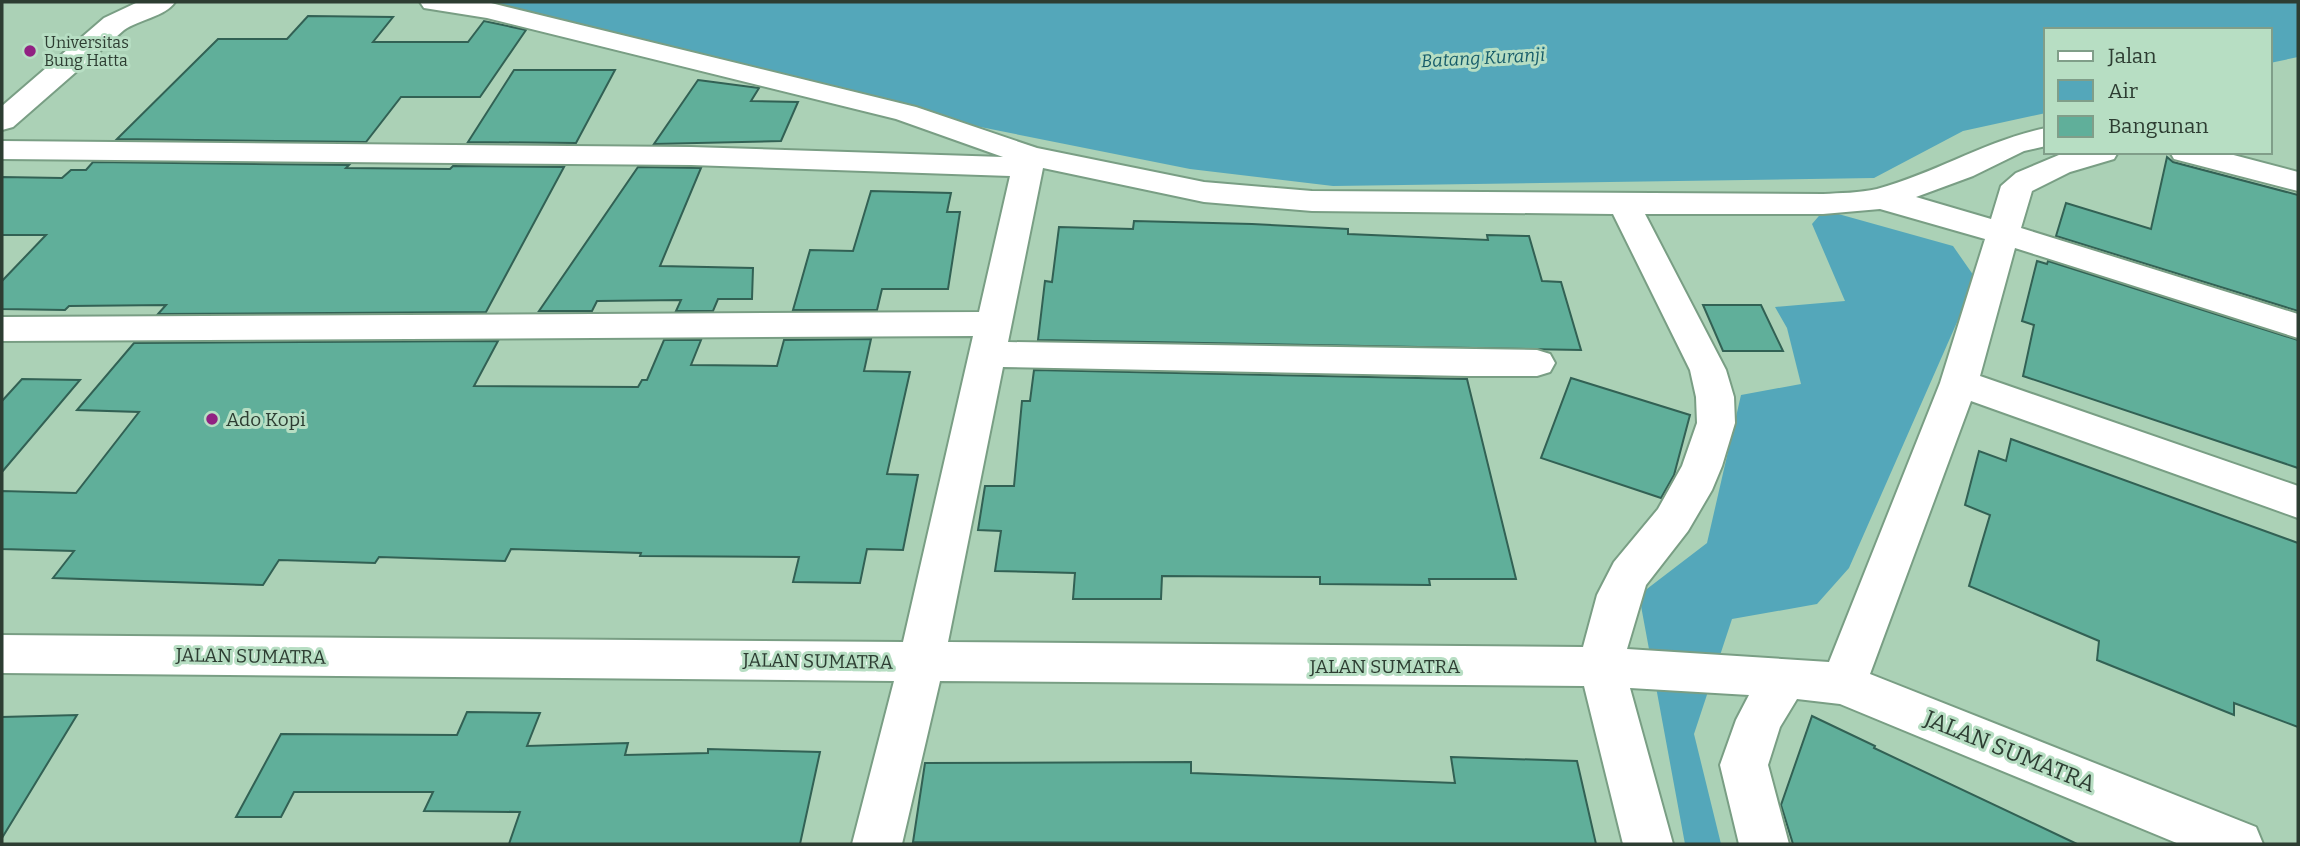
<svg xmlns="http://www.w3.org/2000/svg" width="2300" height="846" viewBox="0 0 2300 846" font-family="Bitter,serif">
  <rect width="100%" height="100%" fill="#abd1b6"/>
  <g fill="#54a7ba">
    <path d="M493 2H2298V57L2270 63V30H2046V113L1963 131 1874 178 1333 186 1190 169 910 113Z"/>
    <path d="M1824 210 1953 246 1976 279 1849 568 1817 604 1732 619 1694 734 1721 844H1685L1639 595 1707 543 1741 395 1801 384 1787 328 1775 307 1845 301 1812 224Z"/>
  </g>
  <g fill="#60af9a" stroke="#326154" stroke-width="2">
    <path d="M308 16 393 17 373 42H468L484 21 526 30 480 97H401L366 142 117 139 218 39H287Z"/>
    <path d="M514 70H615L576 143 468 142Z"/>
    <path d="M698 80 759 88 751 101 798 102 781 141 654 144Z"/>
    <path d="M2167 157 2173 162 2298 195V311L2056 236 2066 203 2151 229Z"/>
    <path d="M93 162 349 165 346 168 450 169 453 166 564 167 486 312 158 314 166 305 69 306 65 310 2 309V281L46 235H2V177L62 178 71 170H86Z"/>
    <path d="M638 167 701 168 660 266 753 268 752 299H718L713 311H676L681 300 597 301 592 311H539Z"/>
    <path d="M871 191 951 193 947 212H960L948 289H882L877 310H793L810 250 853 251Z"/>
    <path d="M1134 221 1252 224 1348 229V234L1488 240 1487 235 1529 236 1542 281 1561 282 1581 350 1038 340 1045 281 1052 282 1059 227 1133 229Z"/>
    <path d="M2037 261 2047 264 2048 261 2298 340V468L2023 376 2034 325 2022 321Z"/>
    <path d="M1703 305H1761L1783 351H1723Z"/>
    <path d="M871 339 864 371 910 372 887 474 918 475 903 550 867 549 860 583 793 582 799 557 640 556 641 553 511 549 505 561 379 557 375 563 279 560 263 585 53 578 74 551 2 549V491L76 493 139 412 77 410 134 343 498 341 474 386 638 387 642 380H647L664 340H701L691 365 777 366 784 340Z"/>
    <path d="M1034 370 1467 379 1516 579H1429L1430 585 1320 584V577L1162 576 1161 599H1073L1075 573 995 571 1001 531 978 530 985 486H1014L1022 401H1030Z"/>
    <path d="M1571 378 1690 415 1674 475 1661 498 1541 458Z"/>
    <path d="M22 379 80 380 2 472V401Z"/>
    <path d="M2011 439 2298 543V727L2234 703V715L2097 660 2099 641 1969 586 1990 515 1965 505 1979 451 2006 461Z"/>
    <path d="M467 712 540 713 527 746 628 743 625 755 708 753V749L820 752 800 844H509L520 812 424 811 433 792H294L281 817H236L281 734 457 735Z"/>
    <path d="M77 715 2 838V717Z"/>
    <path d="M1812 716 1875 746 1874 748 2077 844H1793L1781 805Z"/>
    <path d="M1451 757 1577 761 1596 844 913 842 925 763 1191 762V773L1455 783Z"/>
  </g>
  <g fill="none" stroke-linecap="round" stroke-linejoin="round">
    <defs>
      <g id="minor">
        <path d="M138 2H175C166 16 138 20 124 30L13 127 2 130V106L104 18Z"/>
        <path d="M420 2H487L916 107 1037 148 1204 182 1312 191 1823 194C1840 193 1860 193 1877 189 1936 173 1987 140 2046 128V146L2024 151 1973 176 1916 197 1991 219 2001 186 2016 173 2066 152H2118L2114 159 2070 172 2032 191 2021 228 2298 314V338L2015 248 1980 376 2298 486V518L1971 401 1870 674 2256 827 2263 844H2179L1840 704 1797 699 1780 727 1768 765 1789 844H1739L1720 765 1736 720 1749 695 1630 688 1673 844H1623L1584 686 940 681 902 844H852L894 681 2 673V635L903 642 973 336 2 341V317L979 312 1010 176 691 165 2 159V141L691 147 1003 157 896 119 487 18 424 8ZM1043 168 1204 202 1312 211 1613 214 1690 370 1696 397 1697 423 1682 466 1658 509 1614 562 1597 595 1583 647 948 642 1003 367 1468 376H1537L1550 372 1555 363 1550 354 1537 350 1008 342ZM1880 209 1985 239 1940 383 1829 662 1627 649 1646 585 1688 531 1712 490 1722 466 1735 423 1734 397 1726 370 1645 214H1823Z"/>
        <path d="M2170 152H2222L2298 172V191L2174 159Z"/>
      </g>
    </defs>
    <use href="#minor" stroke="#799e84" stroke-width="4"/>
    <use href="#minor" fill="#fff" fill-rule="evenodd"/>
  </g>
  <g fill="#912182" stroke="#b7dec3" stroke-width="2.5">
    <circle cx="30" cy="51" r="7"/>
    <circle cx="212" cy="419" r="7"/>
  </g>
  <g text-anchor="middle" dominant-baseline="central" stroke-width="6" stroke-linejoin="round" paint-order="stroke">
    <g font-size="16" fill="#2d3d32" stroke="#b7dec3" text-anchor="start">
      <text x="44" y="42">Universitas<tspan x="44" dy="18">Bung Hatta</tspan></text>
    </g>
    <g font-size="18" font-style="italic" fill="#165c6a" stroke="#b7dec3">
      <text transform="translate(1483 58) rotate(-3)">Batang Kuranji</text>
    </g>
    <g font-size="19" fill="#2d3d32" stroke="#b7dec3" text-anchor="start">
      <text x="226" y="419">Ado Kopi</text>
    </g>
    <g font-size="19" fill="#2d3d32" stroke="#b7dec3">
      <text transform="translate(251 656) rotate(1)">JALAN SUMATRA</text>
      <text transform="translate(818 661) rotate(1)">JALAN SUMATRA</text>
      <text x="1385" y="666">JALAN SUMATRA</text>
    </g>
    <g font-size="23" fill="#2d3d32" stroke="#b7dec3">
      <text transform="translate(2010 751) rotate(22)">JALAN SUMATRA</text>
    </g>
  </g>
  <rect width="2300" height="846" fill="none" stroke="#2d3d32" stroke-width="7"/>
  <rect x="2044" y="28" width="228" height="126" fill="#b7dec3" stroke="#809e89" stroke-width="2"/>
  <rect x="2058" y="51" width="35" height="10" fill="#ffffff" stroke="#809e89" stroke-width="2"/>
  <text x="2108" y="63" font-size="21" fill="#2d3d32">Jalan</text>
  <rect x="2058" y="80" width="35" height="21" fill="#54a7ba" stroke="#809e89" stroke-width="2"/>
  <text x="2108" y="98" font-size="21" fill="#2d3d32">Air</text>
  <rect x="2058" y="116" width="35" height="21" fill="#60af9a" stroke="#809e89" stroke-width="2"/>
  <text x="2108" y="133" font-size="21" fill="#2d3d32">Bangunan</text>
</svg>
